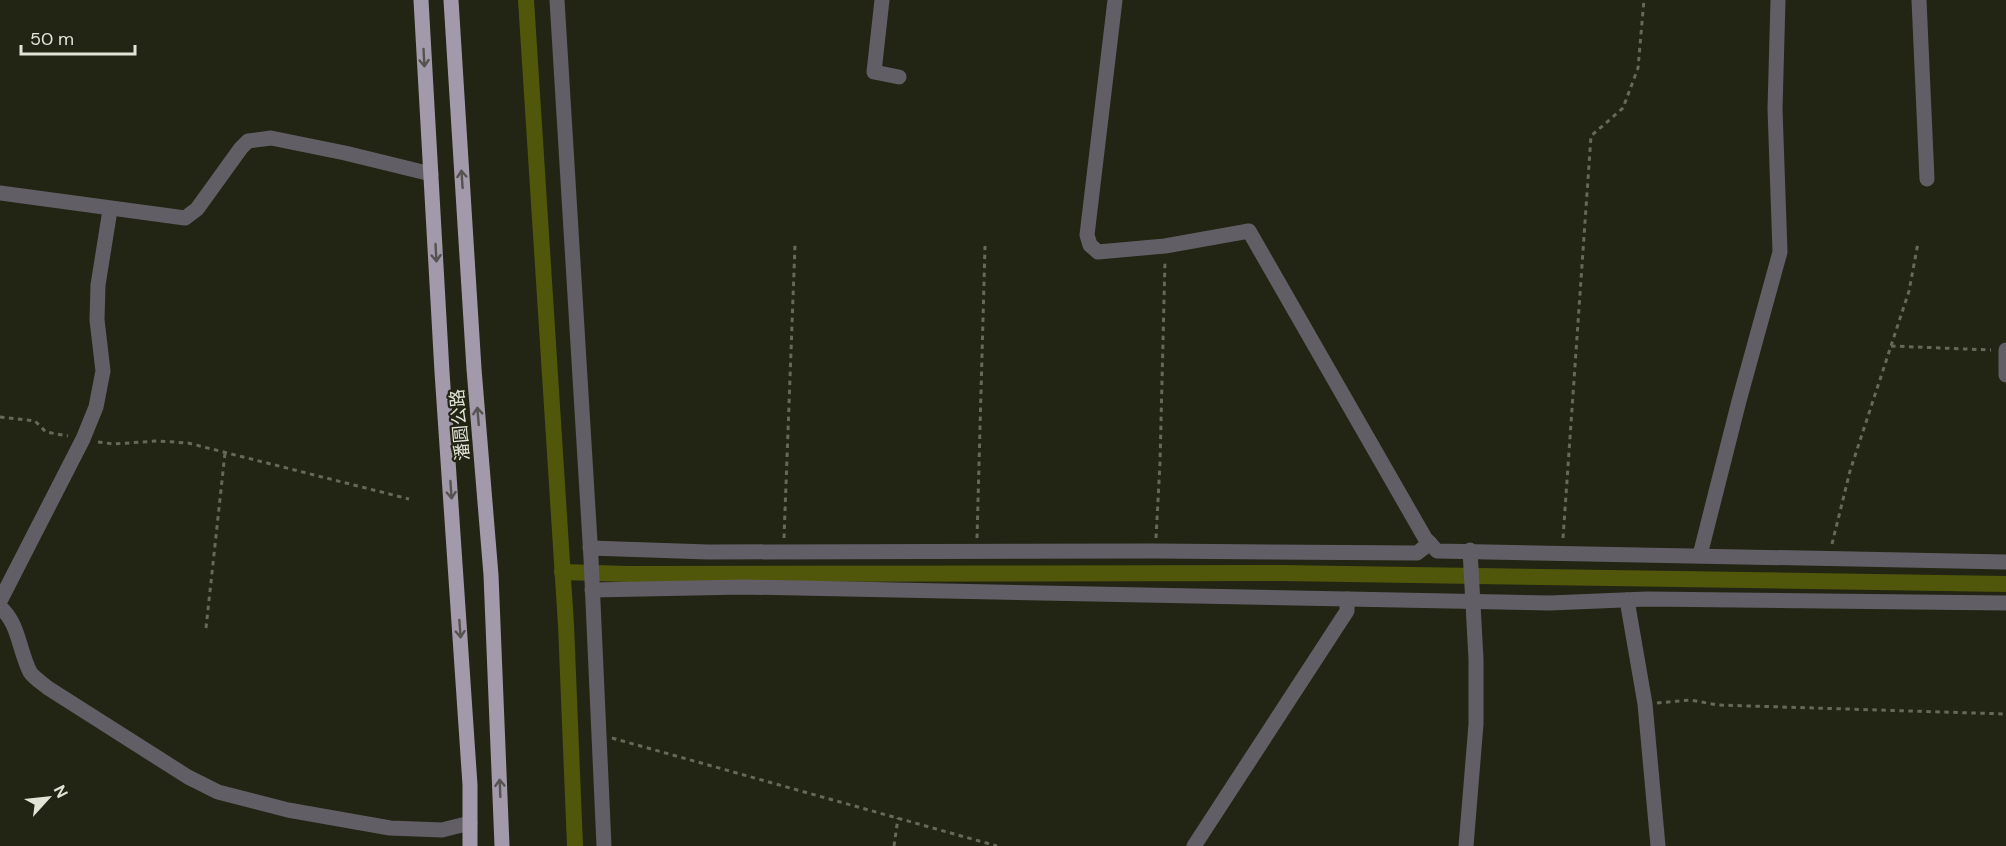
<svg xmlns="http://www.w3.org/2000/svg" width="2006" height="846" viewBox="0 0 2006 846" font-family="'DM Sans','Noto Sans SC',sans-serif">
  <rect width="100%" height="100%" fill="#222513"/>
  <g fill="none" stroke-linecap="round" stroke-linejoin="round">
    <g stroke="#50570a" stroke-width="16">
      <path d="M526 0 566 625 575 846"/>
      <path d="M562 572 628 574 1281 573 2006 584"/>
    </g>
    <g stroke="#666858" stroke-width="3" stroke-dasharray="4.5 4.5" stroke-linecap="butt">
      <path d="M1891 346 1991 350"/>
      <path d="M0 417 35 421 46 432 68 436"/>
      <path d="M98 442 114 444 157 441 188 443 409 499"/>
      <path d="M784 538 795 245"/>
      <path d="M977 538 985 246"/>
      <path d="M1156 538 1160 463 1165 260"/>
      <path d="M1563 538 1591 136 1623 108 1638 68 1644 0"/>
      <path d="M1832 544 1850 471 1909 291 1918 243"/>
      <path d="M206 628 225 453"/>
      <path d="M1657 703 1690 700 1718 705 2006 714"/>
      <path d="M612 738 997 846"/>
      <path d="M894 846 898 818"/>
    </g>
    <g stroke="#625e66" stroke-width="15">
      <path d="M557 0 591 558 604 846"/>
      <path d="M882 0 874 72 899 77"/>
      <path d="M1115 0 1087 235 1090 245 1098 252 1165 246 1249 231 1425 538 1437 551 2006 562"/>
      <path d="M1919 0 1927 179"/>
      <path d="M0 193 185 218 197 209 241 148 248 141 271 138 345 153 431 174"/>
      <path d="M2006 350V375"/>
      <path d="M590 548 708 552 1155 551 1417 553 1430 543"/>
      <path d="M1700 555 1739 401 1780 252 1775 109 1778 0"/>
      <path d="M592 590 744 587 1550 603 1647 599 2006 603"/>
      <path d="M1627 600 1645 704 1658 846"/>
      <path d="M0 601 83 439 96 407 103 371 97 320 98 285 110 210"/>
      <path d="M0 607C19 623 19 651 30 672 34 678 42 683 48 688L188 777 218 792 288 810 390 828 442 830 470 823"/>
      <path d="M1194 846 1347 611V599"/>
      <path d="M1466 846 1476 724V659L1470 550"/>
    </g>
    <g stroke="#a299aa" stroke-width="15">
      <path d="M421 0 442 372 470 785V846"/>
      <path d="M451 0 474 369 491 575 502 846"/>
    </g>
  </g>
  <defs><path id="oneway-shaft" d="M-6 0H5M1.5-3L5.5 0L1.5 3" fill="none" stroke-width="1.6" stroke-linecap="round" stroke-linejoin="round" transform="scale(1.5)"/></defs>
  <g stroke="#55534f">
    <use href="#oneway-shaft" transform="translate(424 58) rotate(87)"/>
    <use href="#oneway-shaft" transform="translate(462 179) rotate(-94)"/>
    <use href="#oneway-shaft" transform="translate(436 253) rotate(87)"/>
    <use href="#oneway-shaft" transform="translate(478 416) rotate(-95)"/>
    <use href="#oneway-shaft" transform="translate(451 490) rotate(86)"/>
    <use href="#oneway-shaft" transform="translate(460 629) rotate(86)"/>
    <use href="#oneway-shaft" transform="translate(500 788) rotate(-92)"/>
  </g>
  <g text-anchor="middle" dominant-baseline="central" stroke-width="4.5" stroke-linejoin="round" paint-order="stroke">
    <g font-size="18" fill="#e2e4d8" stroke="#222513">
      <text transform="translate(460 425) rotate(-95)">潘圆公路</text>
    </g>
  </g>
  <g transform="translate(48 798) rotate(63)" stroke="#222513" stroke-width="4.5" paint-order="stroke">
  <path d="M0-4.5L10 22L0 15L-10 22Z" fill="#e2e4d8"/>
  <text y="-9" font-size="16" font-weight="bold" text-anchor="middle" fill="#e2e4d8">N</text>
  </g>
  <path d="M21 45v9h114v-9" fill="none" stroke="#e2e4d8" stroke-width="3"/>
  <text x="30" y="45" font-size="18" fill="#e2e4d8" stroke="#222513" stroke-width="4.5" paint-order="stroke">50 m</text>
</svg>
